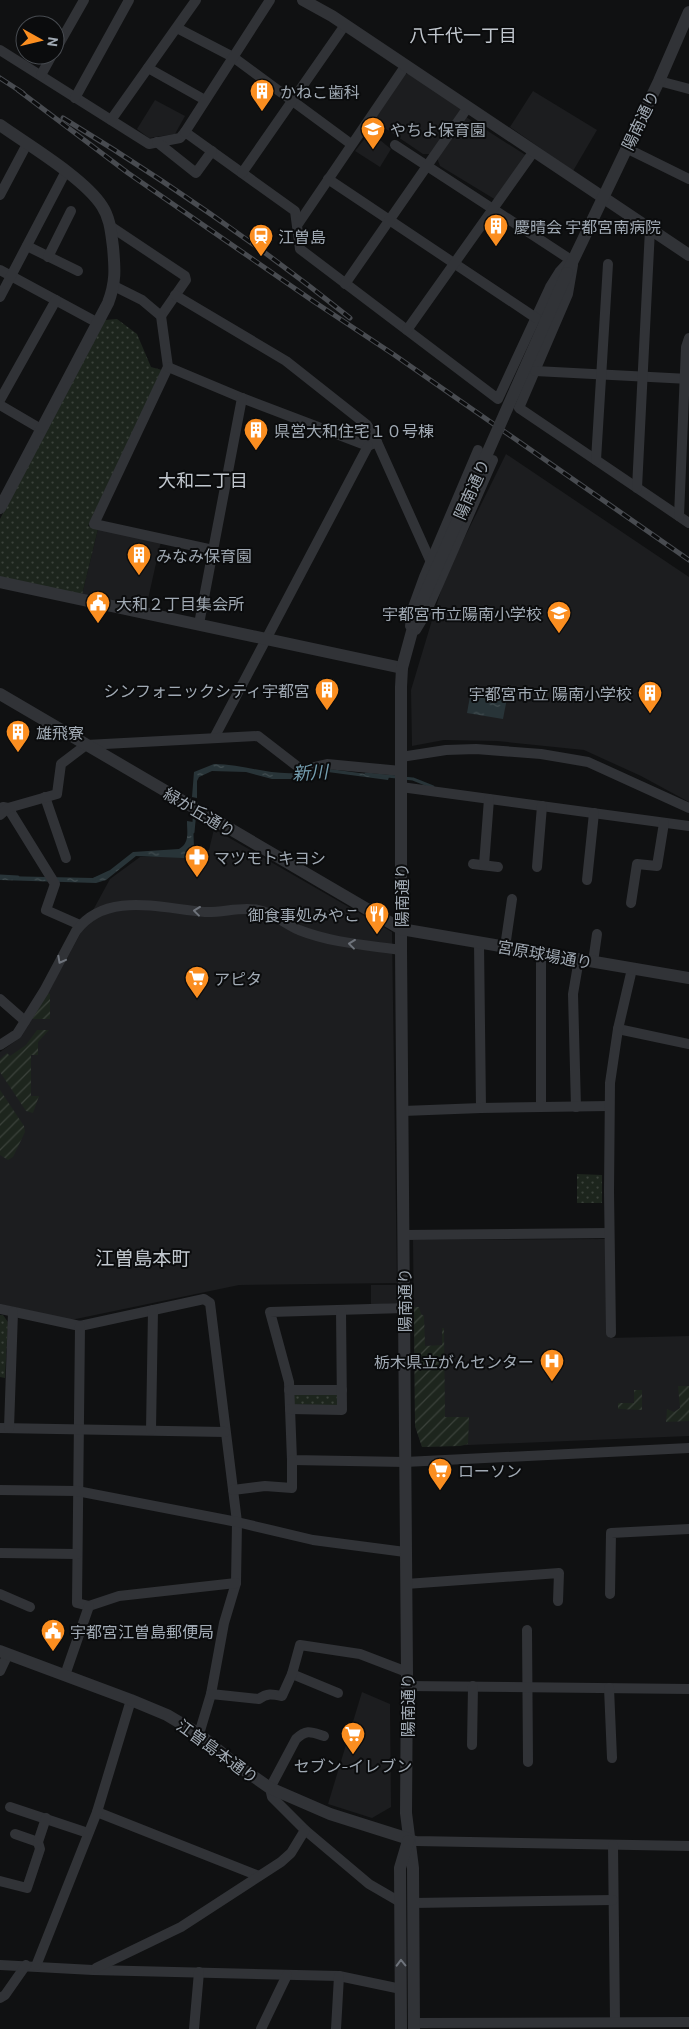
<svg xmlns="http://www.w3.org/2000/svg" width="689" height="2029" viewBox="0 0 689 2029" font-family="Barlow,'Noto Sans JP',sans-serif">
  <defs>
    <pattern id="grass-dots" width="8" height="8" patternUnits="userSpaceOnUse" patternTransform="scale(1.25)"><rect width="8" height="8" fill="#1d251d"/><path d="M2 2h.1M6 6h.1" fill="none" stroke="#3b423b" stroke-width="1.8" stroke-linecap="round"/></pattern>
    <pattern id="garden-furrows" width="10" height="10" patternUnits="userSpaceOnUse" patternTransform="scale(1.25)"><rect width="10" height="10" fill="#1d251d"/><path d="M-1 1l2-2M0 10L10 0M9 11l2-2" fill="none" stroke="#3b423b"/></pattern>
    <pattern id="water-ripples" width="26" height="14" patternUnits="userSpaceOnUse" patternTransform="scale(1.25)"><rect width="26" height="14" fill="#283438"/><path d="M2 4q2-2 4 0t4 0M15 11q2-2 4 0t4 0" fill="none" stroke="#444f52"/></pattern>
  </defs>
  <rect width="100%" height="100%" fill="#101112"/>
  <g fill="#1c1d1f">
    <path d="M404 74H411L462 108 430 154H423L373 120Z"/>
    <path d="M533 91 597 130 573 171 510 127Z"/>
    <path d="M155 100 185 116 175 134 149 138 137 129Z"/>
    <path d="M466 117 527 156 496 200 440 166 437 158Z"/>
    <path d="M370 132 391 149 380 167 355 151Z"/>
    <path d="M506 454 689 577V802L641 776 584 750 497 741 444 740 412 746 411 690 445 577Z"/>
    <path d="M98 529 161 541 146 608 82 595Z"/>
    <path d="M214 829 392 932 397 1283 239 1285 71 1320 0 1304V1052L21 1037 48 993 110 879 140 857 187 856 209 850Z"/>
    <path d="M606 1239 609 1338 689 1336V1436L422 1447 415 1426 413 1240Z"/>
    <path d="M371 1285H397V1303L371 1305Z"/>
    <path d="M362 1692 390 1704 391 1807 372 1818 328 1804Z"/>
  </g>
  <g fill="url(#grass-dots)">
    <path d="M117 319 137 334 151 367 162 370 88 526 98 529 82 595 0 579V519L105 320Z"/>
    <path d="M577 1174 602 1175V1203H577Z"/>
    <path d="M0 1315H3L8 1322 5 1378 0 1377Z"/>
    <path d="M337 1393 338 1406 293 1404V1395Z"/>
  </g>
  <g fill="url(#garden-furrows)">
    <path d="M48 993 50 994V1019H32Z"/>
    <path d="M37 1030H49L38 1042V1055H31V1096H39L33 1113 26 1111 0 1072V1059L7 1053 10 1056 26 1045Z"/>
    <path d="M0 1090 24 1126 25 1132 13 1157 8 1160 0 1155Z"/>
    <path d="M414 1307H419L421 1314 424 1316 425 1346 442 1345V1328H444L445 1417H469L468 1444 460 1446 422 1447 415 1426Z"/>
    <path d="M678 1386H689V1421L666 1422 667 1409 674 1412 680 1408Z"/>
    <path d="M634 1390H642V1410L618 1409V1403H634Z"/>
  </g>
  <g fill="url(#water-ripples)">
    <path d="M471 691 507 698 503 719 467 713Z"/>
    <path d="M214 764C242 764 268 775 296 773L298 776 330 769 389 777 388 780 328 772 305 779H272L246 772 212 771 199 777 197 781V798L192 797 194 772Z"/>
    <path d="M187 821 193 822 194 848 189 856 184 858 136 856 106 880 96 883 0 880V876L93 878 105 874 133 852 179 849C190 843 187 832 187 821Z"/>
  </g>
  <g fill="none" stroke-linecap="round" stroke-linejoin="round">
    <g stroke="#283438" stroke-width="3">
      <path d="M366 774 397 777"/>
      <path d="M294 775 311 774"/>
      <path d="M403 778 413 779 433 787"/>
      <path d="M193 832 195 811"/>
      <path d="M0 876 18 877"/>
      <path d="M94 879 109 872"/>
    </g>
    <g stroke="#313337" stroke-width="10">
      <path d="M177 28 233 57 351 144"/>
      <path d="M0 50 149 144 180 138 185 132 295 211 300 249 498 399 550 287 560 271 570 260"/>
      <path d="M55 51 84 0"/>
      <path d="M148 68 205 100"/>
      <path d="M41 75 52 55"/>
      <path d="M659 81 689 89"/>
      <path d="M75 98 129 0"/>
      <path d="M111 120 196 0"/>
      <path d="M185 132 270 0"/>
      <path d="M157 142 196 173 212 151"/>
      <path d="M395 145 571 260"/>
      <path d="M626 148 689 179"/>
      <path d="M242 173 345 25"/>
      <path d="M328 179 536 318"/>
      <path d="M0 195 27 144"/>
      <path d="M298 224 406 65"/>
      <path d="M110 226 185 276 186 280 161 316"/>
      <path d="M27 246 78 271"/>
      <path d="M48 257 71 211"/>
      <path d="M573 265 568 294 519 408 689 523"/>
      <path d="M0 270 98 323"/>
      <path d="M345 284 468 107"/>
      <path d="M114 286 142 300 161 316 168 367 94 524 213 550"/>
      <path d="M175 295 286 361 367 425 377 442"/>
      <path d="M0 297 66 171"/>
      <path d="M407 330 534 151"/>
      <path d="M168 367 242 398 368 446 377 442 430 560"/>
      <path d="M535 371 689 379"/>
      <path d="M0 400 56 300"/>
      <path d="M0 405 41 429"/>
      <path d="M596 460 608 264"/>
      <path d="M637 488 650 229"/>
      <path d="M679 516 686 347 689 338"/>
      <path d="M199 624 242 398"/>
      <path d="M410 626 412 610 424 577 478 450"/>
      <path d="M416 630 425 615 493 460"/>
      <path d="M214 738 368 446"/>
      <path d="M401 757 446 750 476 749 541 754 588 762 689 808"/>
      <path d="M401 787 689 826"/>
      <path d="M45 797 66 858"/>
      <path d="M3 807 8 808 55 884 46 910 80 925"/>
      <path d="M0 815 8 808 57 794 61 764 86 745 258 736 302 770 327 764 401 771"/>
      <path d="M473 864 498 867"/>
      <path d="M484 865 489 799"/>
      <path d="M537 867 542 806"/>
      <path d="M587 880 594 813"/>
      <path d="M631 903 637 864 657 866 664 823"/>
      <path d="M479 943 481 1108"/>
      <path d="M505 947 512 899"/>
      <path d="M541 952V1107"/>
      <path d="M593 962 597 934"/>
      <path d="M0 999 25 1021"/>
      <path d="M618 1029 689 1044"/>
      <path d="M0 1045 17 1034 44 991 76 931C106 890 163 909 205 912 222 913 242 906 258 910 274 913 285 924 299 930 332 943 366 945 401 950"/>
      <path d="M576 1107 573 994 579 959"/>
      <path d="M403 1111 481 1108 609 1106"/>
      <path d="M404 1235 609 1233"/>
      <path d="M404 1308 270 1312 289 1382 292 1460 405 1462 689 1448"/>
      <path d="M0 1309 80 1326 204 1299 210 1303 237 1522 236 1583 224 1623 211 1694 199 1734"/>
      <path d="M80 1326 77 1603 89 1606 119 1596 236 1583"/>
      <path d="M611 1333 609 1191 610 1083 618 1029 632 969"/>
      <path d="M289 1390H342"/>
      <path d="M290 1409 342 1410 341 1311"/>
      <path d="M0 1428 225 1432"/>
      <path d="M9 1428 13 1312"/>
      <path d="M151 1430 153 1310"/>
      <path d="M0 1490 77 1491 237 1522 313 1540 405 1552"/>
      <path d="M233 1490 265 1486 292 1488V1460"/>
      <path d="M0 1553 77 1554"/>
      <path d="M406 1584 559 1573 558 1601"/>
      <path d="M0 1594 30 1607"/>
      <path d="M610 1594 611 1533 689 1529"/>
      <path d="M527 1630 528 1762"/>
      <path d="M0 1671 8 1654"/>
      <path d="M292 1674 338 1693"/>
      <path d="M65 1675 89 1606"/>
      <path d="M407 1686 689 1689"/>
      <path d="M609 1688 612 1758"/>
      <path d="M211 1694 259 1699C267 1693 272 1694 282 1696L292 1674 300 1645 360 1654 407 1672"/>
      <path d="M324 1736C311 1732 307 1729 296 1739L270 1788 272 1797 305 1830 369 1884 400 1902"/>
      <path d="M472 1745 473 1686"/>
      <path d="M10 1807 88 1833"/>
      <path d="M97 1812 259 1876"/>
      <path d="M15 1834 38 1842"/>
      <path d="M409 1839 416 1841 689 1846"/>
      <path d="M613 1845 615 2022"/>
      <path d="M0 1881 27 1888 40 1849 38 1842 46 1818"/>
      <path d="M413 1903 613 1900"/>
      <path d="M0 1965 93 1970 339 1976 401 1989"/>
      <path d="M36 1966 97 1812 131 1700"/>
      <path d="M96 1968 181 1927 281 1862 291 1853 305 1830"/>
      <path d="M0 1998 5 1995 26 1965"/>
      <path d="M414 2023 689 2022"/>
      <path d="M194 2029 199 1972"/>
      <path d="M261 2029 287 1975"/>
      <path d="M336 2029 339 1976"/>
    </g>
    <g stroke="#313337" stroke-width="12">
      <path d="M303 0 332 16 689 255"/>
      <path d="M0 125C28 145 84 178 102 206 110 218 111 232 113 247 115 269 116 282 108 303L0 508"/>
      <path d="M567 273 659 81 689 12"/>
      <path d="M0 582 402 668"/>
      <path d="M414 624 402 668 401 687V950L407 1672 406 1813 413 1868 414 2029"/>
      <path d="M0 694 401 929 689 978"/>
      <path d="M0 1651 131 1700 167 1715 199 1734 234 1763 270 1788 330 1814 409 1839"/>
      <path d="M401 2029 400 1868 408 1841"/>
    </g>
    <defs>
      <g id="rail">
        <path d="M0 78 23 93"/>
        <path d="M18 90 128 173 313 301 393 354 689 560"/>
        <path d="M63 118C163 179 259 245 350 318"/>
      </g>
    </defs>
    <use href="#rail" stroke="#484b50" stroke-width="5"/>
    <use href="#rail" stroke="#0b0c0d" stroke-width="3" stroke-dasharray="9" stroke-linecap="butt"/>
    <path stroke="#313337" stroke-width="12" d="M414 624 422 601 567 273"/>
  </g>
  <defs><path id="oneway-chevron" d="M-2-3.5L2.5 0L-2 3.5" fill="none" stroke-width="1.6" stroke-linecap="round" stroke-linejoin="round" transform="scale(1.25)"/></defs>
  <g stroke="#6f747c">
    <use href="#oneway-chevron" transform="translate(197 911) rotate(-173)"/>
    <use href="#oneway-chevron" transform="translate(352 944) rotate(-173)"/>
    <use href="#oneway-chevron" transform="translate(61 960) rotate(118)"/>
    <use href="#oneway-chevron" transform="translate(401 1963) rotate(-91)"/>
  </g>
  <defs>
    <symbol id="building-pin" viewBox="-11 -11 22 30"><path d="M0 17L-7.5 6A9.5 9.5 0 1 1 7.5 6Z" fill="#fb8e20" stroke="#0b0c0d"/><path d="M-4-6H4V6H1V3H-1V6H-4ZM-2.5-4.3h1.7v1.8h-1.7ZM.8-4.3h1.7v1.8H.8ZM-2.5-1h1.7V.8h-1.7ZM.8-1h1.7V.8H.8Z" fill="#fff"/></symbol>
    <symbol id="school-pin" viewBox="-11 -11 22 30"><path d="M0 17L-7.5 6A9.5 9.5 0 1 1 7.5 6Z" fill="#fb8e20" stroke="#0b0c0d"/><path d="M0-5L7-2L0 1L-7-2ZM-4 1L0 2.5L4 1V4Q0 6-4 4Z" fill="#fff"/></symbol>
    <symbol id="station-pin" viewBox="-11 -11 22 30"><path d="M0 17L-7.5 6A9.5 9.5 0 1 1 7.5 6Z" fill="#fb8e20" stroke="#0b0c0d"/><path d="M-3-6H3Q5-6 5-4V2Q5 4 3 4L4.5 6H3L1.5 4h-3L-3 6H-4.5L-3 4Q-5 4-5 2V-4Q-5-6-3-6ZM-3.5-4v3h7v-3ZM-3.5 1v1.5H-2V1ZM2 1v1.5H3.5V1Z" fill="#fff"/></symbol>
    <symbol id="civic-pin" viewBox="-11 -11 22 30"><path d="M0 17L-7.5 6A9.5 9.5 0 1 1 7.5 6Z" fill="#fb8e20" stroke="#0b0c0d"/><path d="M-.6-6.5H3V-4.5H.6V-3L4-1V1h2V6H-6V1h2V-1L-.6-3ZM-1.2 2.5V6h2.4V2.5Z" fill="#fff"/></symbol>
    <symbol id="pharmacy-pin" viewBox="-11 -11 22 30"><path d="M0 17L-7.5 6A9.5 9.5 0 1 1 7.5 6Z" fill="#fb8e20" stroke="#0b0c0d"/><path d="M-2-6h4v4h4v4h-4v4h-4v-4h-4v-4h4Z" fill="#fff"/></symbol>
    <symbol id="restaurant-pin" viewBox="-11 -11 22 30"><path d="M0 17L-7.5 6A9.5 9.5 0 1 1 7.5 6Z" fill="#fb8e20" stroke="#0b0c0d"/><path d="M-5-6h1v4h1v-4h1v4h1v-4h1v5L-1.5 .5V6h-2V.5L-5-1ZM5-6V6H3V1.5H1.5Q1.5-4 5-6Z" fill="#fff"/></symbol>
    <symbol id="supermarket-pin" viewBox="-11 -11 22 30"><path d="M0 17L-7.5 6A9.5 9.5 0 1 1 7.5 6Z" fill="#fb8e20" stroke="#0b0c0d"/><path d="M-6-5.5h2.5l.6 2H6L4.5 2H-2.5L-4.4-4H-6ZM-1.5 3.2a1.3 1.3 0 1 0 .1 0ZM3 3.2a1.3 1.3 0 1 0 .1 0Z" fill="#fff"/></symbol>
    <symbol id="hospital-pin" viewBox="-11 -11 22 30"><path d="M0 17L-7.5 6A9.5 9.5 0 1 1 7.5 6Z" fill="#fb8e20" stroke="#0b0c0d"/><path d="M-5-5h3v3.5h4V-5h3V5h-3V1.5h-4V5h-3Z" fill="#fff"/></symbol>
  </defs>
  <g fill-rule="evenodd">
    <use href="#building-pin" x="248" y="77" width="28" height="38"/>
    <use href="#school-pin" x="359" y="115" width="28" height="38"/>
    <use href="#building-pin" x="482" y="212" width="28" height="38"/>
    <use href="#station-pin" x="247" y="222" width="28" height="38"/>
    <use href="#building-pin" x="242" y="416" width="28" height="38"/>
    <use href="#building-pin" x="125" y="541" width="28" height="38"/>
    <use href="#civic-pin" x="84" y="589" width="28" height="38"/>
    <use href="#school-pin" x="545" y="599" width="28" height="38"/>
    <use href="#building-pin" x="313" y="676" width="28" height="38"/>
    <use href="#building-pin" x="636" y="679" width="28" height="38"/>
    <use href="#building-pin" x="4" y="718" width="28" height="38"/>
    <use href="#pharmacy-pin" x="183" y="843" width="28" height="38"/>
    <use href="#restaurant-pin" x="363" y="900" width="28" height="38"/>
    <use href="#supermarket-pin" x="183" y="964" width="28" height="38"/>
    <use href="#hospital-pin" x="538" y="1347" width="28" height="38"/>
    <use href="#supermarket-pin" x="426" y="1456" width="28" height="38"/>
    <use href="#civic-pin" x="39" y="1617" width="28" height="38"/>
    <use href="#supermarket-pin" x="339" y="1720" width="28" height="38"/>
  </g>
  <g text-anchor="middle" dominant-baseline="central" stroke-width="4" stroke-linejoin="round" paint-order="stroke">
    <g font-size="16" fill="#a1aab4" stroke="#0b0c0d" text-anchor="start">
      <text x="280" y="91">かねこ歯科</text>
      <text x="390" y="129">やちよ保育園</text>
      <text x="514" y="226">慶晴会 宇都宮南病院</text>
      <text x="278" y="236">江曽島</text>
      <text x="274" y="430">県営大和住宅１０号棟</text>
      <text x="156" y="555">みなみ保育園</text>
      <text x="116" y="603">大和２丁目集会所</text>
      <text x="542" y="613" text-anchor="end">宇都宮市立陽南小学校</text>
      <text x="310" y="690" text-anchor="end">シンフォニックシティ宇都宮</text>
      <text x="632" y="693" text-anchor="end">宇都宮市立 陽南小学校</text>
      <text x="36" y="732">雄飛寮</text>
      <text x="214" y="857">マツモトキヨシ</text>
      <text x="360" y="914" text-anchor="end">御食事処みやこ</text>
      <text x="214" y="978">アピタ</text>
      <text x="534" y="1361" text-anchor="end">栃木県立がんセンター</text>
      <text x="458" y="1470">ローソン</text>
      <text x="70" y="1631">宇都宮江曽島郵便局</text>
      <text x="353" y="1765" text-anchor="middle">セブン-イレブン</text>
    </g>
    <g font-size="16" fill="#a1aab4" stroke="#0b0c0d">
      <text transform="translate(640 120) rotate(-64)">陽南通り</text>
      <text transform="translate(471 489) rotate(-66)">陽南通り</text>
      <text transform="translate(200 812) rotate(31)">緑が丘通り</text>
      <text transform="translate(401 895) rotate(-90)">陽南通り</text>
      <text transform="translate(545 954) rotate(10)">宮原球場通り</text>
      <text transform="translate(404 1300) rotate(-90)">陽南通り</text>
      <text transform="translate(407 1705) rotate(-90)">陽南通り</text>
      <text transform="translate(218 1751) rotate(36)">江曽島本通り</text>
    </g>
    <g font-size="18" fill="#c2c8cf" stroke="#0b0c0d">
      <text x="463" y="35">八千代一丁目</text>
      <text x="203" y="480">大和二丁目</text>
    </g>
    <g font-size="18" font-style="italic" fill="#759fb1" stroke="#0b0c0d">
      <text transform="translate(310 772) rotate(-3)">新川</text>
    </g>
    <g font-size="19" fill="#c2c8cf" stroke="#0b0c0d">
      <text x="143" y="1257">江曽島本町</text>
    </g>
  </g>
  <g transform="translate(40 40) rotate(98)"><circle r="24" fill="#0b0c0d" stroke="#474b50"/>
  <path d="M0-4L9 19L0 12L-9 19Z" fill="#fb8e20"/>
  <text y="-8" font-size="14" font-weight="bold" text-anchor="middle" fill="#a1aab4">N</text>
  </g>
</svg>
